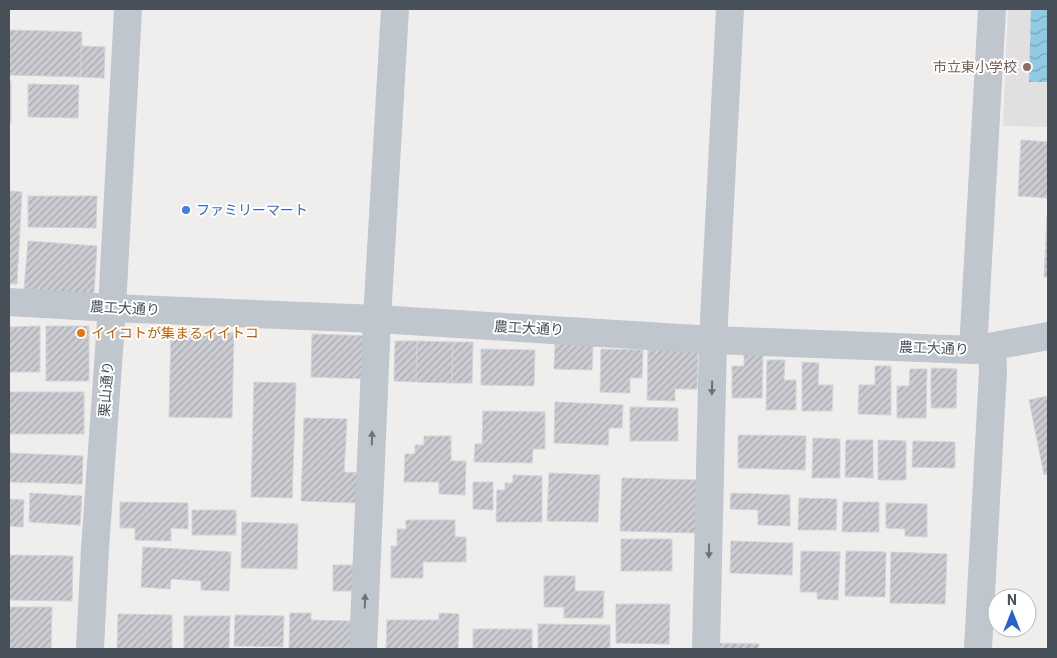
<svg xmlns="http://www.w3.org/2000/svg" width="1057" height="658" viewBox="0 0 1057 658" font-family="Roboto,'Noto Sans JP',sans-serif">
  <defs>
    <pattern id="water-waves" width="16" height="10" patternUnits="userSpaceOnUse" patternTransform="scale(1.25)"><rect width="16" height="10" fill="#91cae3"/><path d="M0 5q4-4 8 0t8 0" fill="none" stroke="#78a6bb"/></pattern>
    <pattern id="building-hatch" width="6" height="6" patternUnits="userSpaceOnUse" patternTransform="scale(1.25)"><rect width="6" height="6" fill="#cbccd2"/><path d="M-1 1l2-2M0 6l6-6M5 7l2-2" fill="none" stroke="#a7a8ad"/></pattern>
  </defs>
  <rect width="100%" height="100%" fill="#f0eeed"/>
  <path fill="#e1dfdf" d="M1008 9H1048V127L1003 126Z"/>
  <path fill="url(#water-waves)" d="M1031 9H1048V82H1029Z"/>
  <g fill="url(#building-hatch)" stroke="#d2d3d8">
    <path d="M9 30 82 32 81 77 9 75Z"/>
    <path d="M81 46 105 47 104 78 81 77Z"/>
    <rect x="9" y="81" width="2" height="42"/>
    <path d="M28 84 79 85 78 118 28 117Z"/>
    <path d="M1021 140 1048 142V198L1018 196Z"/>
    <path d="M9 191 22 192 17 284H9Z"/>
    <path d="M28 196H97L96 228 28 227Z"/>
    <path d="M1047 215H1048V277H1044Z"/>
    <path d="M28 241 97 246 94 294 24 289Z"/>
    <path d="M40 326V372H9V327Z"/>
    <rect x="46" y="326" width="43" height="55"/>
    <path d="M171 331 234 333 232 418 169 417Z"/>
    <path d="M312 334 370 336 369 379 311 377Z"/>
    <path d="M395 341H417L416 382 394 381Z"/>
    <path d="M417 341 453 342 452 383 416 382Z"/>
    <path d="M453 342H473L472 383H452Z"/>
    <path d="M555 343 593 344 592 370 554 369Z"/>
    <path d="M481 349 535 350 534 386 481 385Z"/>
    <path d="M601 349 643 350 642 378H630V393L600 392Z"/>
    <path d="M648 350H698L697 389H675V401L647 400Z"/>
    <path d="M744 354H763L762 398H732V366H744Z"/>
    <path d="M767 360H785L784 380H796V410H766Z"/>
    <path d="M802 362 819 363 818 385H833L832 411H802Z"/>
    <path d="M875 366H891V415L858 414 859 385H875Z"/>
    <path d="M931 368 957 369 956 408H931Z"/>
    <path d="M910 369H927L926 418H897V386H909Z"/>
    <path d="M254 382 296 383 292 498 251 497Z"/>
    <rect x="9" y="392" width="75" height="42"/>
    <path d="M1048 396V474L1044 475 1029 400Z"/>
    <path d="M555 402 623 405 622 428H609L608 445 554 443Z"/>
    <path d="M630 407 678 408V441H630Z"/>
    <path d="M483 411 545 412V449H533L532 463 474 462 475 444H482Z"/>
    <path d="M304 418 347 419 344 472 359 473 358 503 301 501Z"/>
    <path d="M738 435 806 436 805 470 738 468Z"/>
    <path d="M424 436H451V461H466L465 495 439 494V482H404L405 454H415V445H424Z"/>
    <path d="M813 438 840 439V478H812Z"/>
    <path d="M846 440H873V478L845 477Z"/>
    <path d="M878 440 906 441V480H878Z"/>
    <path d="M913 441 955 442V468L912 467Z"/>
    <path d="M9 453 83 456 82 484 9 482Z"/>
    <path d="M549 473 600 475 598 522 547 521Z"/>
    <path d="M513 475 542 476V522H496L497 490H505V483H513Z"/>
    <path d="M622 478 697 480 696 533 620 531Z"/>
    <path d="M473 482H493V510L473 509Z"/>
    <path d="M30 493 82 496 80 525 29 522Z"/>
    <path d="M731 493 790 495V526L758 525V510L730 509Z"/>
    <path d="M799 498 837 499 836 530H798Z"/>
    <path d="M9 499 24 500 23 527 9 526Z"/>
    <path d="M120 502 188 503V529L171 528V541L135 540V528H120Z"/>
    <path d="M843 502H879V532H842Z"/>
    <path d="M886 503 927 504V537L905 536V529L886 528Z"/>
    <rect x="192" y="510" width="44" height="25"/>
    <path d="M406 520H455V537H466V562H423V578H391V546H397V529H406Z"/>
    <path d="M242 522 298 524 297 569 241 568Z"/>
    <rect x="621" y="539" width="51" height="32"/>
    <path d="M731 541 793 543 792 575 730 573Z"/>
    <path d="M143 547 231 552 229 591 201 590V581L171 579 170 589 141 587Z"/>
    <path d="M801 551 840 552 838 600 817 599V592H800Z"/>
    <path d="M846 551 886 552 885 597 845 596Z"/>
    <path d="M891 552 947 554 945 604 890 603Z"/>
    <path d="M9 555 73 556 72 601 9 600Z"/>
    <rect x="333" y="565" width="26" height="26"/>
    <path d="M544 576H575V591H604L603 618H564V607H544Z"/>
    <path d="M616 604H670L669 644 616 643Z"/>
    <path d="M9 607H52L51 649H9Z"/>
    <path d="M290 613H311V620L352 621 351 649H289Z"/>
    <path d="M439 613 459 614 458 649H386L387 620H439Z"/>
    <path d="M118 614 172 615V649H117Z"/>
    <path d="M235 615 284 616 283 647 234 646Z"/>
    <path d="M184 616H230L229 649H184Z"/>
    <path d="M538 624 610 625V649H538Z"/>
    <rect x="473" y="629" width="59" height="20"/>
    <path d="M715 643 759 644 758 649H715Z"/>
  </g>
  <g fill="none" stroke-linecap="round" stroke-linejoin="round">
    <g stroke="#bfc6ce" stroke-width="28">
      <path d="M9 302 112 308 377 319 713 340 973 350 1048 336"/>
      <path d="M973 350 992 9"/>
      <path d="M90 649 95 549 112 308 128 9"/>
      <path d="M363 649 377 319 395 9"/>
      <path d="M706 649 713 340 730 9"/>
      <path d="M978 649 993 371 992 347"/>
    </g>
  </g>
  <defs><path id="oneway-solid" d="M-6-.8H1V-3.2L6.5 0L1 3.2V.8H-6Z" transform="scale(1.25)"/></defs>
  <g fill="#6b737c">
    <use href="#oneway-solid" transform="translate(712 388) rotate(91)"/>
    <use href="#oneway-solid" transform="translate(372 438) rotate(-88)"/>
    <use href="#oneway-solid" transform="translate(709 551) rotate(91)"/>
    <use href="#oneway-solid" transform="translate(365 601) rotate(-88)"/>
  </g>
  <circle fill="#8d6e63" stroke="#fff" stroke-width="2" cx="1027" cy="67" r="5"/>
  <circle fill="#3f7fe0" stroke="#fff" stroke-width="2" cx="186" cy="210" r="5"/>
  <circle fill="#e8710a" stroke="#fff" stroke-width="2" cx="81" cy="333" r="5"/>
  <g text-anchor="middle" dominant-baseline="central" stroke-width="4" stroke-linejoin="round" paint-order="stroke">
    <g font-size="14" fill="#785e54" stroke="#fff" text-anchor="end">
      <text x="1017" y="67">市立東小学校</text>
    </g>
    <g font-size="14" fill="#366cbe" stroke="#fff" text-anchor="start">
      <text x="196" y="210">ファミリーマート</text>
    </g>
    <g font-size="14" fill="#474f59" stroke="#fff">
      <text transform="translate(125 308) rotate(3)">農工大通り</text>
      <text transform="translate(529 328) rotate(3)">農工大通り</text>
      <text transform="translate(934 348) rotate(2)">農工大通り</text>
      <text transform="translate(106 389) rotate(-86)">栗山通り</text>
    </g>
    <g font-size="14" fill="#c56008" stroke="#fff" text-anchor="start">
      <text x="91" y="333">イイコトが集まるイイトコ</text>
    </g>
  </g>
  <rect width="1057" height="658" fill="none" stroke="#474f59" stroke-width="20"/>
  <g transform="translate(1012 613)"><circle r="24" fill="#ffffff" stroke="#b5b9bd"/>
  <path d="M0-4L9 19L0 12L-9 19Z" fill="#2a62cd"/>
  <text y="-8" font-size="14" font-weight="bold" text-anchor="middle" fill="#474f59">N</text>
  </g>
</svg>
